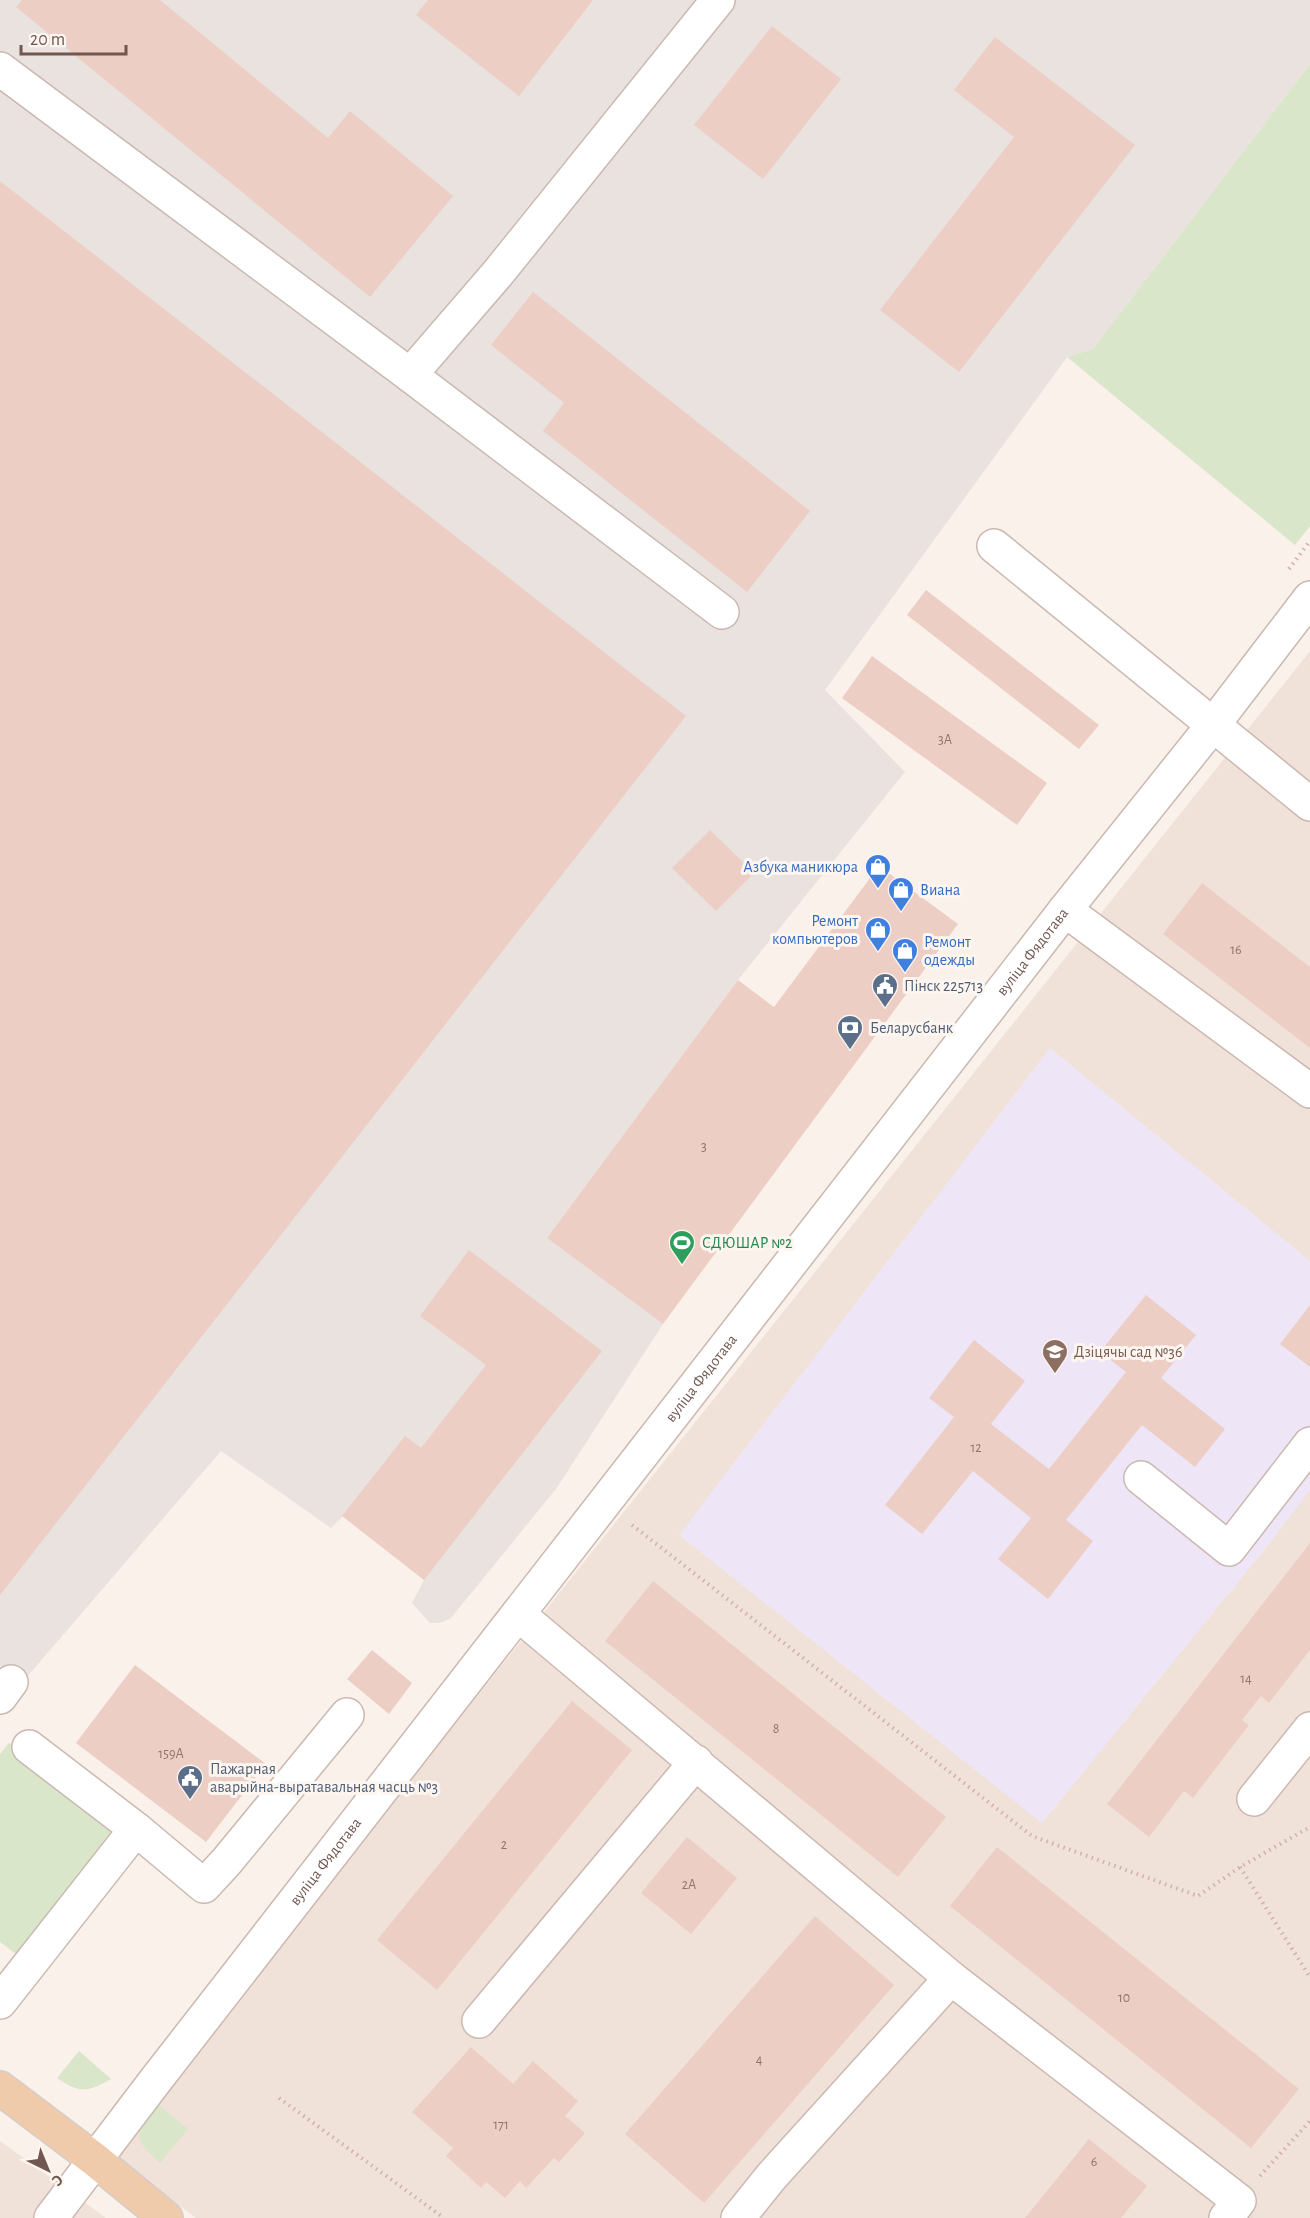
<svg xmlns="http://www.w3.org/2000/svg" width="1310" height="2218" viewBox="0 0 1310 2218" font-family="'Alegreya Sans',sans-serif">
  <rect width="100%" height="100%" fill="#faf1ea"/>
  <g fill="#f1e2d9">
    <path d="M1310 651V2218H196L112 2154Z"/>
    <path d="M0 2141 106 2218H0Z"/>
  </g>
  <path fill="#e9e2df" d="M0 0H1310V64L1093 349 1067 357 825 690 905 772 738 980 547 1238 663 1324 556 1489 450 1619 439 1623H430L412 1603 424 1580 343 1516 331 1528 221 1451 26 1678 0 1666Z"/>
  <path fill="#eee6f6" d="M1050 1048 1310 1261V1490L1269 1544 1042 1823 679 1535Z"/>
  <g fill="#dae6ca">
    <path d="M1310 64V526L1295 545 1067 357 1093 349Z"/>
    <path d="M9 1743 119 1834 24 1960 0 1942V1754Z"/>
    <path d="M79 2051 111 2079C88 2092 80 2094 57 2078Z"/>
    <path d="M154 2101 188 2129 160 2163C131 2138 134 2129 154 2101Z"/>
  </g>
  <g fill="#eccec5">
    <path d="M22 0H160L328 138 350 111 453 196 370 297 16 7Z"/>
    <path d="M428 0H593L519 96 416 15Z"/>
    <path d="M772 26 841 79 763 179 694 125Z"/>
    <path d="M995 37 1135 145 959 372 880 310 1014 137 954 90Z"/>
    <path d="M0 181 686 716 0 1595Z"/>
    <path d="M533 292 810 511 747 592 543 431 564 403 491 345Z"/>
    <path d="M926 590 1099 725 1079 749 907 615Z"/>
    <path d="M872 656 1047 783 1017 825 842 698Z"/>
    <path d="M710 830 754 873 716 911 672 868Z"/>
    <path d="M879 866 958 924 663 1324 547 1238 738 980 774 1007Z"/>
    <path d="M1202 883 1310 967V1048L1163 934Z"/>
    <path d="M469 1250 602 1351 424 1580 342 1516 405 1436 421 1448 486 1365 420 1316Z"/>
    <path d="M1146 1295 1196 1335 1161 1378 1225 1429 1195 1467 1142 1425 1066 1520 1093 1541 1048 1599 998 1559 1031 1518 973 1471 922 1534 885 1505 954 1417 929 1398 974 1340 1025 1381 991 1424 1049 1469 1126 1372 1100 1352Z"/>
    <path d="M1310 1305V1367L1280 1344Z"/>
    <path d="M1310 1543V1650L1269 1703 1261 1696 1242 1720 1249 1725 1193 1798 1184 1791 1149 1837 1107 1804Z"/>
    <path d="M653 1581 946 1817 898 1877 605 1641Z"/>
    <path d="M372 1650 412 1683 389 1714 347 1679Z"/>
    <path d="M135 1665 266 1764 206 1842 76 1743Z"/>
    <path d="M572 1701 632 1750 437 1990 377 1940Z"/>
    <path d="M687 1837 737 1878 691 1934 641 1893Z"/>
    <path d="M997 1847 1299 2089 1251 2148 950 1906Z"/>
    <path d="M815 1916 894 1985 704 2203 625 2134Z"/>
    <path d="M471 2047 513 2084 533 2061 578 2101 565 2116 585 2133 559 2162 554 2158 526 2188 520 2181 505 2198 486 2182 481 2188 446 2156 453 2148 412 2112Z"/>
    <path d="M1089 2139 1147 2186 1121 2218H1025Z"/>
  </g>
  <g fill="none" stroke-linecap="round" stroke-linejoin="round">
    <defs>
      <g id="minor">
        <path d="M0 69 410 375 722 612"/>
        <path d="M410 375 498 273 718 0"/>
        <path d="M994 546 1310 804"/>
        <path d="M1065 910 1310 1091"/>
        <path d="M1141 1478 1229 1549 1310 1444"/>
        <path d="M518 1614 951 1978 771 2177 738 2218"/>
        <path d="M0 1697 11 1682"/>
        <path d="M29 1747 136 1829 204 1886 227 1861 347 1715"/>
        <path d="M1254 1799 1310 1729"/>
        <path d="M951 1978 1239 2201 1226 2218"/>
        <path d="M0 2002 136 1829"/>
        <path d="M479 2021 696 1762"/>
        <path id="s1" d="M51 2218 155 2081 1065 910 1213 725 1310 598"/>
      </g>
      <path id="major" d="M0 2088 94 2159 166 2218"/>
    </defs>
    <use href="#minor" stroke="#cbb8b1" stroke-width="36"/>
    <use href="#major" stroke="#d4cdca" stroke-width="36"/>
    <g stroke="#d1b1a8" stroke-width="4" stroke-dasharray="1.5 4.5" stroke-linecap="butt">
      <path d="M1289 569 1310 541"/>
      <path d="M632 1525 1032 1836 1198 1896 1240 1867 1310 1827"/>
      <path d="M1240 1867 1310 1977"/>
      <path d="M279 2098 444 2218"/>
      <path d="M1260 2176 1310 2121"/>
    </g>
    <use href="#minor" stroke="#fff" stroke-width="33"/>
    <use href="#major" stroke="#f0cbab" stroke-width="33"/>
  </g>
  <defs>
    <symbol id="shop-pin" viewBox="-11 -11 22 30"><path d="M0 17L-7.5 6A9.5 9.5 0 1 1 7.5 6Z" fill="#3f7fe0" stroke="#fdf5f0"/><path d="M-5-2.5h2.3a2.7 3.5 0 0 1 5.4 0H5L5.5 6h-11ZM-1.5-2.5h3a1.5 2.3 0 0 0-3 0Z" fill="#fff"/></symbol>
    <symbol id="civic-pin" viewBox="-11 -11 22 30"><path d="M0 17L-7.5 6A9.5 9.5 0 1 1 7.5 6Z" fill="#5c6f8a" stroke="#fdf5f0"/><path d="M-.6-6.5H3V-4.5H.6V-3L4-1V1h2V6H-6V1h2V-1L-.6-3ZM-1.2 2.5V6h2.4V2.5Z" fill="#fff"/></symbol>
    <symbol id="bank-pin" viewBox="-11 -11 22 30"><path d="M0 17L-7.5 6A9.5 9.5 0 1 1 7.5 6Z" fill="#5c6f8a" stroke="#fdf5f0"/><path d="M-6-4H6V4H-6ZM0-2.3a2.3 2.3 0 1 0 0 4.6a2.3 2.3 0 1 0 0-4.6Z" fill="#fff"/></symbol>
    <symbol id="stadium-pin" viewBox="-11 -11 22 30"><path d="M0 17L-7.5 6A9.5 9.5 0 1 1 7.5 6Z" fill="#2e9e5b" stroke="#fdf5f0"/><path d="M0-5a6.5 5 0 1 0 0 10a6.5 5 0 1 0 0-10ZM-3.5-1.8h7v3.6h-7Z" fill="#fff"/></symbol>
    <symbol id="school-pin" viewBox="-11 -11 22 30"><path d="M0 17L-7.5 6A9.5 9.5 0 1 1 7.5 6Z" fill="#8d6e63" stroke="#fdf5f0"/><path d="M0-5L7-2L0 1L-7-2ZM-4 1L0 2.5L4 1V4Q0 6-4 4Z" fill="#fff"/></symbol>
  </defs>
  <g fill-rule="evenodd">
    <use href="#shop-pin" x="863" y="852" width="30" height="40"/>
    <use href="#shop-pin" x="886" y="875" width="30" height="40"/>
    <use href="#shop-pin" x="863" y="915" width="30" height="40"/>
    <use href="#shop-pin" x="890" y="936" width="30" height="40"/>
    <use href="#civic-pin" x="870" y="971" width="30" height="40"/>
    <use href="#bank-pin" x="835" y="1013" width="30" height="40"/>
    <use href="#stadium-pin" x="667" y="1228" width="30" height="40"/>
    <use href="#school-pin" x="1040" y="1337" width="30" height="40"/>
    <use href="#civic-pin" x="175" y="1763" width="30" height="40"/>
  </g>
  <g text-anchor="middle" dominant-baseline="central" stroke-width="6" stroke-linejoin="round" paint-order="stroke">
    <g font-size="14" fill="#90756d">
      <text x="945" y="740">3А</text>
      <text x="1236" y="950">16</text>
      <text x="704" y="1147">3</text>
      <text x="976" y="1448">12</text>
      <text x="1246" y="1679">14</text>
      <text x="776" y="1729">8</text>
      <text x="171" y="1754">159А</text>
      <text x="504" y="1845">2</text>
      <text x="689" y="1885">2А</text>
      <text x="1124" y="1998">10</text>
      <text x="759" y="2060">4</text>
      <text x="501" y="2125">171</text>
      <text x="1094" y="2162">6</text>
    </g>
    <g font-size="16" fill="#366cbe" stroke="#fdf5f0" text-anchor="end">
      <text x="858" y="867">Азбука маникюра</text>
      <text x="920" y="890" text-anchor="start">Виана</text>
      <text x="858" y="921">Ремонт<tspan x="858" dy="18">компьютеров</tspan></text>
      <text x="924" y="942" text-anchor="start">Ремонт<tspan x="924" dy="18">одежды</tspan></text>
    </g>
    <g font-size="16" fill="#715750" stroke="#fdf5f0">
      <text stroke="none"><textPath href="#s1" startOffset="1602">вуліца Фядотава</textPath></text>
      <text stroke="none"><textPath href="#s1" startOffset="1062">вуліца Фядотава</textPath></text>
      <text stroke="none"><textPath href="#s1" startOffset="450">вуліца Фядотава</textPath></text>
    </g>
    <g font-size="16" fill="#4e5e75" stroke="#fdf5f0" text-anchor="start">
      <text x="904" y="986">Пінск 225713</text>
      <text x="870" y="1028">Беларусбанк</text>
      <text x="210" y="1769">Пажарная<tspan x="210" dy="18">аварыйна-выратавальная часць №3</tspan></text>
    </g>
    <g font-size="16" fill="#27864d" stroke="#fdf5f0" text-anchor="start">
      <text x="702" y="1243">СДЮШАР №2</text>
    </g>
    <g font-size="16" fill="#785e54" stroke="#fdf5f0" text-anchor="start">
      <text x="1074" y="1352">Дзіцячы сад №36</text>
    </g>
  </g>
  <g transform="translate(48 2170) rotate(137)" stroke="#fdf5f0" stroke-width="4.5" paint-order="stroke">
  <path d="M0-4.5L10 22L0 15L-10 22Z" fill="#715750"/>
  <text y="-9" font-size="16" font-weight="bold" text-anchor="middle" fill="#715750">С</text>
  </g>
  <path d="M21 45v9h105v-9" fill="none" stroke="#715750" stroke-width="3"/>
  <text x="30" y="45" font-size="18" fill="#715750" stroke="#fdf5f0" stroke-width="4.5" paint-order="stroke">20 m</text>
</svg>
